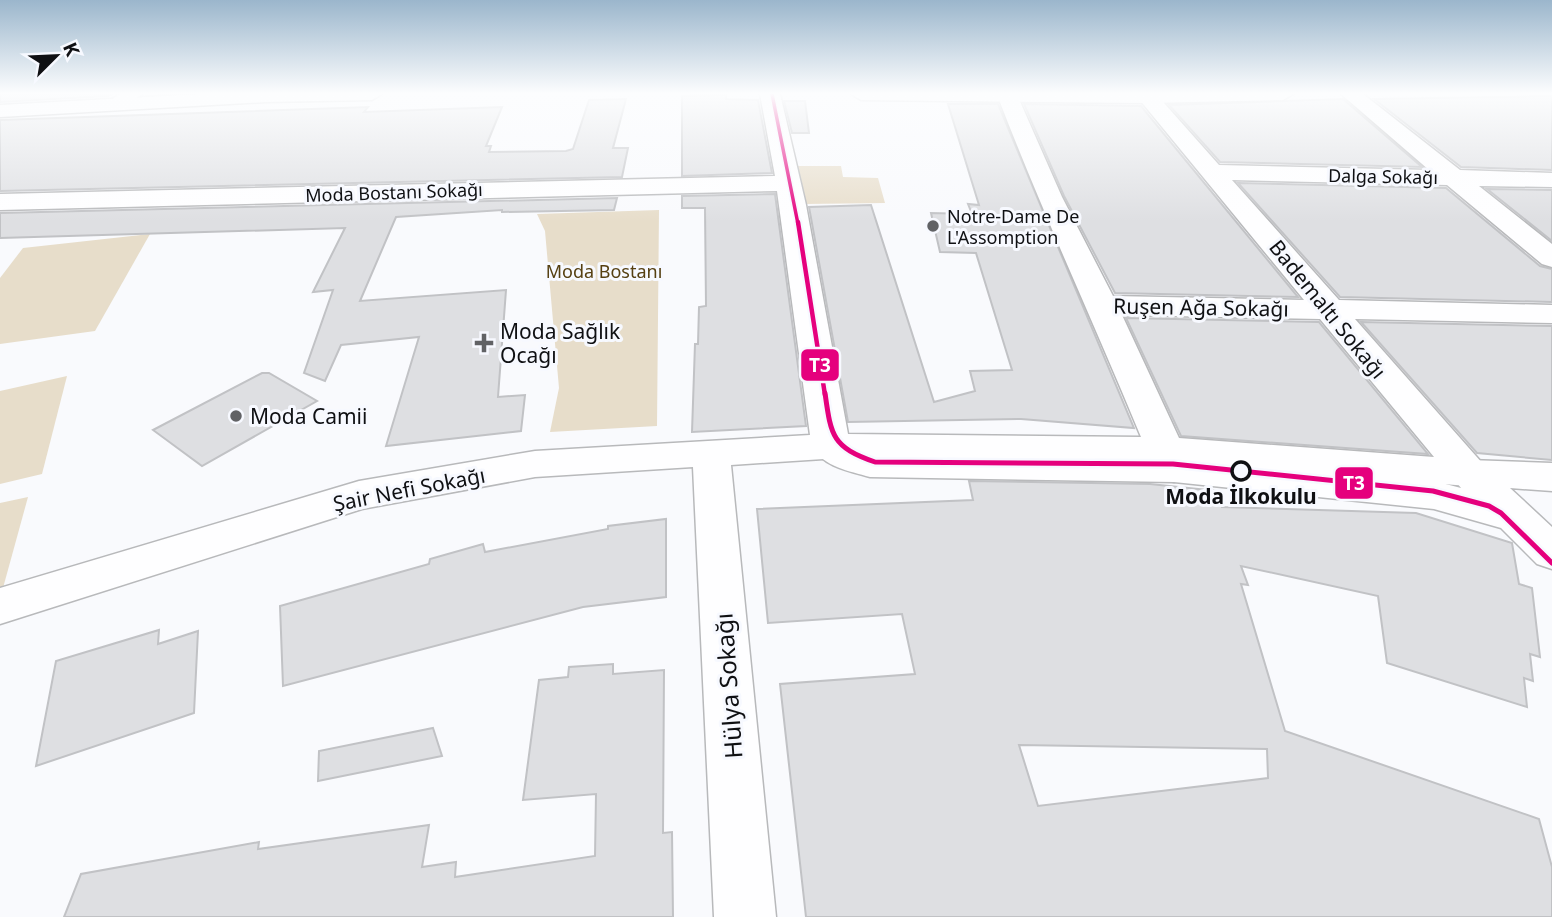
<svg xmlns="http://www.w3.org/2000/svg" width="1552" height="917" viewBox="0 0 1552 917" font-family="'Noto Sans',sans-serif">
  <rect width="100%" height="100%" fill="#f9fafd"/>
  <g fill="#e7ddca">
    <path d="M795 166H841L843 177 878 178 885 203 805 204Z"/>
    <path d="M659 210 657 426 550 432 559 388 545 231 537 214Z"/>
    <path d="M150 234 95 331 0 344V278L23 248Z"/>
    <path d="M67 376 42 474 0 484V391Z"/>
    <path d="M28 497 3 588H0V503Z"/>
  </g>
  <g fill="#dedfe2" stroke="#c1c2c5" stroke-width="2" fill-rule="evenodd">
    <path d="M0 94H112L108 96 0 102Z"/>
    <path d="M726 95V99L758 100 772 173 682 176V96Z"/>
    <path d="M1552 96V170L1461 167 1374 99Z"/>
    <path d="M626 99 613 148H628L622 177 0 191V120L368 107 364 112 502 107 486 146H491L489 152 566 151 573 149 589 100Z"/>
    <path d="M1343 99 1422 167 1220 162 1169 105Z"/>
    <path d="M784 101H805L809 133H792Z"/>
    <path d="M948 104H998L1134 428 1021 419 848 422 809 207 871 205 934 402 975 391 970 371 1012 370 976 253 940 252 931 213 972 214 968 204 979 205Z"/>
    <path d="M1024 104 1141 106 1298 297 1115 293 1064 196Z"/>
    <path d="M1238 183 1446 188 1540 266 1552 269V302L1340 297Z"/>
    <path d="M1487 189 1552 190V241Z"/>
    <path d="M775 194 806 426 692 432 695 344H698L699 307 706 306 705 208H682V196Z"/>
    <path d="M617 198 614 210 502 212V210L396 217 360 301 506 290 498 397 525 395 521 431 386 446 419 337 341 345 325 381 304 373 333 290 313 292 345 228 0 238V213Z"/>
    <path d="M1126 318 1319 322 1428 454 1181 436Z"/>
    <path d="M1361 322 1552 326V460L1477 453Z"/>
    <path d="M262 373H269L317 401 202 466 153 430Z"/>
    <path d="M969 481 1150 484 1217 491 1222 507 1416 513 1512 543 1519 584 1532 588 1540 657 1530 654 1533 681 1524 678 1527 707 1387 663 1378 596 1241 566 1248 585 1241 584 1285 731 1539 819 1552 867V917H806L780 684 915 674 902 614 768 623 757 509 973 500ZM1019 745 1267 749 1268 778 1038 806Z"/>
    <path d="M666 519V597L583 607 283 686 280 606 429 564 430 559 483 544 485 552 608 529V526Z"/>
    <path d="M159 630 158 644 198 631 194 713 36 766 56 661Z"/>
    <path d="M613 664V674L664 670 663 833 672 832 673 917H64L81 874 259 842 258 849 429 825 422 867 456 862 455 877 595 856 596 794 523 800 539 680 568 677 569 667Z"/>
    <path d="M433 728 442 756 318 781 319 751Z"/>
  </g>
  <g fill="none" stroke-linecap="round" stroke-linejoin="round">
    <defs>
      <g id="minor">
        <path d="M119 94H142L125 107H111L108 103Z"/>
        <path d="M760 94H780L806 205 848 434 1141 437C1094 323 1042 212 998 97L1000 94H1016L1018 97 1062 197 1113 296 1304 300 1135 94H1156L1219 165 1429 170 1341 94H1363L1460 170 1552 173V187L1479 186 1552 244V267L1542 264 1447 185 1232 180 1339 300 1552 305V323L1355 319 1483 464 1489 473 1483 482 1469 486 1191 465 1194 469 1188 478 1174 482 1160 478 1152 462 839 458 731 465 776 917H714L693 467 535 477 362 509 0 624V588L359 481 535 451 810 435 777 191 0 210V194L775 176ZM1122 315 1320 319 1434 457 1179 438Z"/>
      </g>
      <g id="tertiary">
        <path d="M200 94H382L372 100 266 102 0 117V105Z"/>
        <path d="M851 94H1293L1283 100 1147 103 861 100Z"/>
        <path d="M831 435 871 451 1174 456 1434 481 1461 488 1449 473 1455 464 1469 460 1552 463V491L1510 488 1552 527V569L1537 564 1501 528 1434 509 1174 482 870 477C849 471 824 467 812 447L818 438Z"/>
      </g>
    </defs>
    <use href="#minor" stroke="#b8b9bb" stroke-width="3"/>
    <use href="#tertiary" stroke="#b8b9bb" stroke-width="3"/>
    <use href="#minor" fill="#fefeff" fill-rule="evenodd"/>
    <use href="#tertiary" fill="#fefeff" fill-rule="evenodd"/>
    <defs>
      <path id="tram-1-far2" d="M772 94 798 224"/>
      <path id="tram-1-far1" d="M798 222 825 395"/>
      <path id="tram-1" d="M825 393C831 436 832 447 875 462L1173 464 1433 491 1489 506 1501 513 1552 563"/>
    </defs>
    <use href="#tram-1-far2" stroke="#f7f9ff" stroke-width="7"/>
    <use href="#tram-1-far1" stroke="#f7f9ff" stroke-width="9"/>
    <use href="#tram-1" stroke="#f7f9ff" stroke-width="10"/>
    <use href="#tram-1-far2" stroke="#e5007d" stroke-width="3.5"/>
    <use href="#tram-1-far1" stroke="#e5007d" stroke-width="4.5"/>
    <use href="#tram-1" stroke="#e5007d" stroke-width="5"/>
  </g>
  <linearGradient id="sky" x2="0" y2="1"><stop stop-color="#9bb6cc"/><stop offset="0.42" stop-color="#fcfdfe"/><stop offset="1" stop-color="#fcfdfe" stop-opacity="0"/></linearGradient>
  <rect width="1552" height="222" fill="url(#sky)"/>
  <g fill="#616265" stroke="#f7f9ff" stroke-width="2.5">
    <circle cx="933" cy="226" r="7"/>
    <path d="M480.5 332.5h7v7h7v7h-7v7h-7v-7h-7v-7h7z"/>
    <circle cx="236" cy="416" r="7"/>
  </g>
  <circle fill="#f7f9ff" stroke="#0f1013" stroke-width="3.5" cx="1241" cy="471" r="9"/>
  <g text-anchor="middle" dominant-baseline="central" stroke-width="6" stroke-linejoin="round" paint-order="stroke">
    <g font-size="18" fill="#0f1013" stroke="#f7f9ff">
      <text transform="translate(1383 176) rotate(1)">Dalga Sokağı</text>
      <text transform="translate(394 192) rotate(-2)">Moda Bostanı Sokağı</text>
    </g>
    <g font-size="18" fill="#0f1013" stroke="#f7f9ff" text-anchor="start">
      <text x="947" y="216">Notre-Dame De<tspan x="947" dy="21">L'Assomption</tspan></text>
    </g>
    <g font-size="18" fill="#564012" stroke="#f7f9ff">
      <text x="604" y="271">Moda Bostanı</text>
    </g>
    <g font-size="21" fill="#0f1013" stroke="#f7f9ff">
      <text transform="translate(1201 307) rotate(1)">Ruşen Ağa Sokağı</text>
      <text transform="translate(1328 309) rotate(51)">Bademaltı Sokağı</text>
      <text transform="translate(409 489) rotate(-11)">Şair Nefi Sokağı</text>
    </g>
    <g font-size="21" fill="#0f1013" stroke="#f7f9ff" text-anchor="start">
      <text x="500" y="331">Moda Sağlık<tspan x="500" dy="24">Ocağı</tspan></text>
      <text x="250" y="416">Moda Camii</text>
    </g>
    <g font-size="21" font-weight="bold" fill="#0f1013" stroke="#f7f9ff">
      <text x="1241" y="496">Moda İlkokulu</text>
    </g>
    <g font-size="24" fill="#0f1013" stroke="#f7f9ff">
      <text transform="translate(728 686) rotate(-94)">Hülya Sokağı</text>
    </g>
  </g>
  <g stroke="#f7f9ff" stroke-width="2.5">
    <rect x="800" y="348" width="40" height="34" rx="7" fill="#e5007d"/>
    <rect x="1334" y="466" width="40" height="34" rx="7" fill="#e5007d"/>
  </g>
  <g font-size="19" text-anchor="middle" font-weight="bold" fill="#fff">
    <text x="820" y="372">T3</text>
    <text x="1354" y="490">T3</text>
  </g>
  <g transform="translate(56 56) rotate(66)" stroke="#f7f9ff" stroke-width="5" paint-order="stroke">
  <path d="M0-5L12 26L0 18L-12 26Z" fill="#0f1013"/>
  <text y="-10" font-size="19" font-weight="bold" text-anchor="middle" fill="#0f1013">K</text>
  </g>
</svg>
